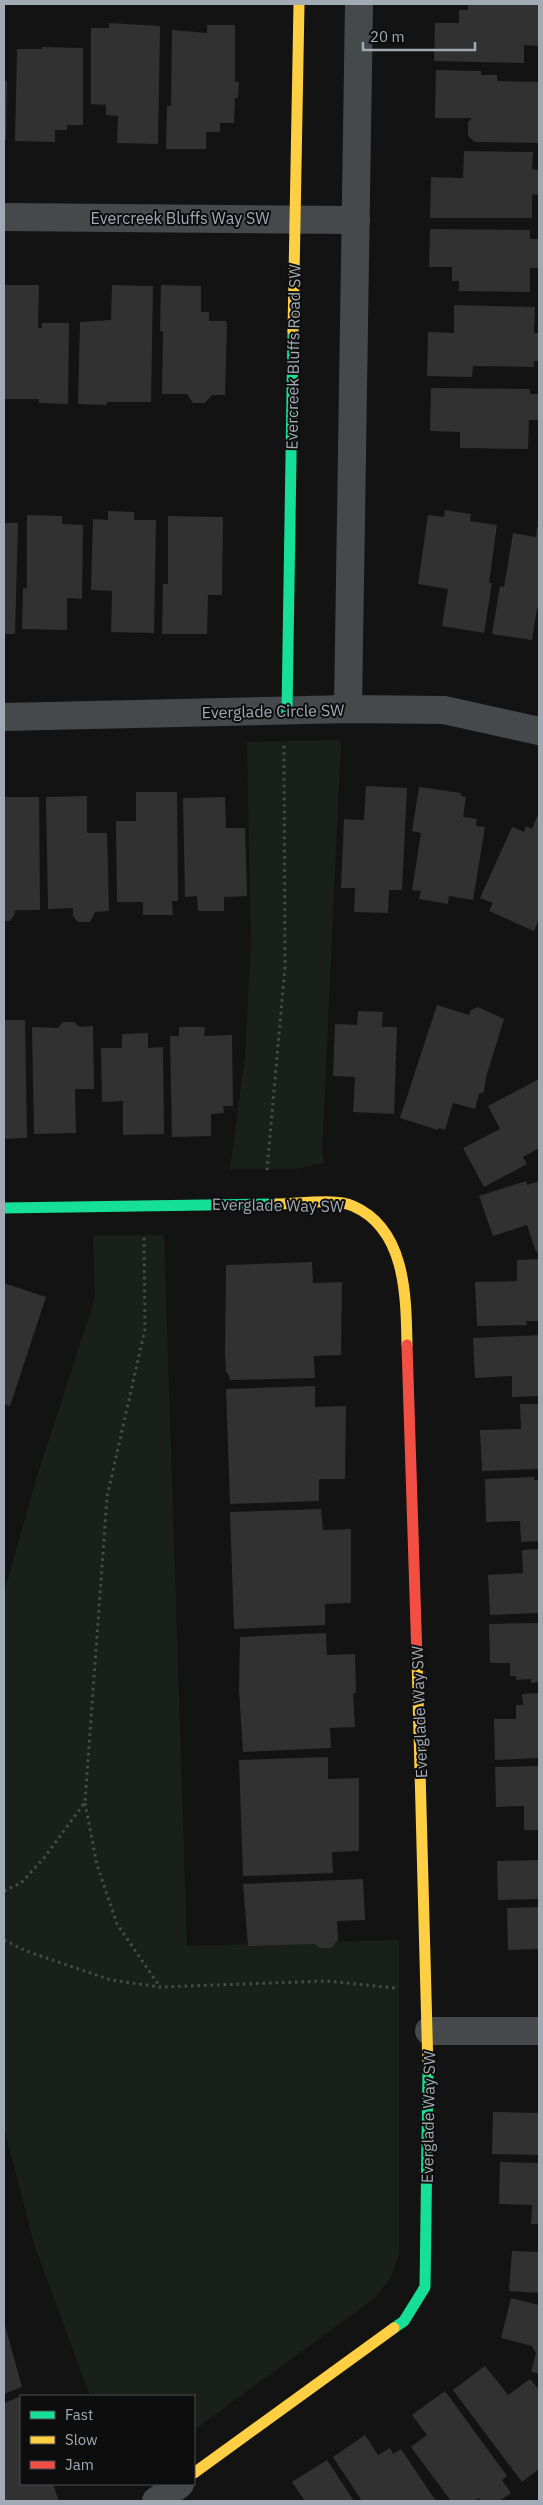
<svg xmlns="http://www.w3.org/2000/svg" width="543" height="2505" viewBox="0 0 543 2505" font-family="'IBM Plex Sans',sans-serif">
  <rect width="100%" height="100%" fill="#131313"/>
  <g fill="#192019">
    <path d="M341 740 322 1152 324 1163 298 1169H230L245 1057 251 944 247 742Z"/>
    <path d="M93 1235H164L187 1946 399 1940V2254L390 2279 375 2298 194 2430V2396H90L34 2244 4 2128V1593L37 1476 95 1298Z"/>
  </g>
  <g fill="#313132">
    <path d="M468 4H539V46L524 45V63L434 61 435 23H459V10H468Z"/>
    <path d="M109 23 160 26 158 144 117 143 118 116 106 115V105L91 104V28H109Z"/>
    <path d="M207 25H235V82H239L238 98H235L234 123H220V132H206V149H166L167 106H171L172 30 207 33Z"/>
    <path d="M42 47 83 48V125H67V130H55V142L15 141 17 49H42Z"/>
    <path d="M436 70 481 71V75H497V81L539 82V143L475 142 468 136V122L472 118H435Z"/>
    <path d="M4 81H7L6 140H4Z"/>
    <path d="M464 151 533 152 532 169 539 170V195L532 194V218H430L431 177 463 178Z"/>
    <path d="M430 229 530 230V239H539V268H530V292L459 291V281H452V267H429Z"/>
    <path d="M4 285H39L38 328H42V323H69L68 404 39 403V399H4Z"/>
    <path d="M112 285 153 286 151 402H107V405L78 404 80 322 111 320Z"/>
    <path d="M161 285 201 286V312H209V321H226L227 325 225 395H212L205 403H193L187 394H162L163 331H160Z"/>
    <path d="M454 305 535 307 534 333H539V361H534V367L473 366 472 377 427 376 428 332 454 333Z"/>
    <path d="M431 388 530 389V394H539V420H529L528 449 460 448V432L430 431Z"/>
    <path d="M445 510 471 514 470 521 497 525 489 583H492L484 633 442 626 448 589 418 584 428 515 444 517Z"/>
    <path d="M108 511 134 512V520H156L154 633 111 632 112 591 91 590 93 519 108 520Z"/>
    <path d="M27 515 62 516V524L83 525 82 599 67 598V630L22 629 23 588H27Z"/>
    <path d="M168 516 223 517 222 595H208L207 634H162L163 584H168Z"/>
    <path d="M4 523H18L15 634H4Z"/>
    <path d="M537 527 539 528V609L537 608 532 640 492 634 500 586 504 587 513 533 536 537Z"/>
    <path d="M366 786 407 788 402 890H389L388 913 354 912 355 888H341L344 819 364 820Z"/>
    <path d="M419 787 461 793V796L466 797 463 817 477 819 476 826 485 827 473 900 449 896 448 904 419 899 421 891 412 890 421 833 412 831Z"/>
    <path d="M136 792H177L178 901H172L173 915H143V902H117L116 821H136Z"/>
    <path d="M87 796V833H107L109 911 95 912 90 922H78L73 916V908L48 909 46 797Z"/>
    <path d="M4 797H39L40 910H15V914L10 921H4Z"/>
    <path d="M225 797 226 828H245L247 896 224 897V911H198L197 896 185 897 183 798Z"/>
    <path d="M539 812V919L534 931 489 911 493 903 480 898 512 827 524 832 526 826 532 829Z"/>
    <path d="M437 1005 469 1015 471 1010 478 1007 504 1019 486 1077 484 1092 479 1094 475 1109 453 1103 445 1130 439 1128 438 1130 400 1118Z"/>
    <path d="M358 1011 383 1012 382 1027H397L394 1114 353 1112 355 1077 333 1076 335 1024 357 1025Z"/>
    <path d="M4 1020H25L27 1138 4 1139Z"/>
    <path d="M63 1022H74L80 1027 93 1026 94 1089H75L76 1133 34 1134 32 1027 58 1028Z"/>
    <path d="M179 1027H205L204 1036 232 1035 233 1106H223L224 1113 211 1114V1136L172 1137 170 1036H179Z"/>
    <path d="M148 1033V1048L163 1047 164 1134 123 1135V1101L102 1102 101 1048H122V1034Z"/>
    <path d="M539 1079V1148L523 1157 527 1164 484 1187 463 1148 500 1129 488 1106Z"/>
    <path d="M526 1181 527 1185 539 1181V1251L536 1252 527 1225 493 1236 479 1196Z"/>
    <path d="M539 1259V1321H526L527 1325 477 1326 475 1282 517 1281V1260Z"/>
    <path d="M312 1262 313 1283 342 1282 341 1355 314 1356 315 1378 230 1380 229 1375 226 1372 225 1355 226 1265Z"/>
    <path d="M4 1283 46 1297 10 1406 4 1404Z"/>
    <path d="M539 1335V1396L512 1397V1376L475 1378 473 1338Z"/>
    <path d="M315 1386V1407L346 1406 345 1479H319V1501L230 1504 226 1389Z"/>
    <path d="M520 1404H539V1469L482 1471 480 1430 521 1429Z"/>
    <path d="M534 1477V1480H539V1541L521 1542 520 1521 486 1522 485 1479Z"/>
    <path d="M321 1509 323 1530 351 1529V1603L325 1604V1625L234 1629 230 1512Z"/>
    <path d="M539 1549V1613L490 1615 488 1575 523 1573 522 1550Z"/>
    <path d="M539 1623V1682L531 1683V1679L516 1680V1676H510V1663H490L489 1624Z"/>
    <path d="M326 1633 327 1655 355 1654 356 1693H353L355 1727 330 1728 331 1748 243 1752 239 1690 240 1637Z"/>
    <path d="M539 1693V1758L495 1760 494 1719H516V1705H523L522 1694Z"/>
    <path d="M328 1757V1779L359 1778V1851L332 1852 333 1873 243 1876 239 1760Z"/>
    <path d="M539 1766V1830H524V1806L496 1807 495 1767Z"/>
    <path d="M539 1860V1899L498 1900 497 1861Z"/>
    <path d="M363 1879 365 1920 337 1921 338 1940 331 1948H320L315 1944 248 1946 243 1884Z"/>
    <path d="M539 1907V1949L508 1950 507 1908Z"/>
    <path d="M493 2112 539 2113V2155L492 2154Z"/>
    <path d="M500 2162 539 2163V2224H531L532 2205 499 2204Z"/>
    <path d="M512 2251 539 2252V2293L509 2291Z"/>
    <path d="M511 2298 539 2305V2374L531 2372 536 2353 532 2346 501 2338Z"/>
    <path d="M4 2322 22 2387 4 2394Z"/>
    <path d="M485 2366 508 2395 530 2379 539 2390V2469L522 2482 453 2390Z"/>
    <path d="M445 2391 507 2476 502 2480 511 2493 499 2501H481L479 2498 474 2501H451L411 2447 427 2435 412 2415Z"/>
    <path d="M21 2396V2484H53L59 2501H4V2403Z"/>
    <path d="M365 2435 378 2455 390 2448 393 2454 401 2449 436 2501H362L333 2457Z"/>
    <path d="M327 2460 354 2501H305L292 2482Z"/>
  </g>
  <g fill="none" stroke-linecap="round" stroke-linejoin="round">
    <g stroke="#484a4d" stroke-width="3" stroke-dasharray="2.5 4" stroke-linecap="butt">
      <path d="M267 1170 285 967 284 744"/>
      <path d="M85 1803 97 1865 117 1924 160 1987"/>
      <path d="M4 1891 21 1883 44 1858 85 1802 107 1497 145 1329 144 1238"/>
      <path d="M4 1940 26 1951 111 1980 160 1987 327 1981 395 1988"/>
    </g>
    <g stroke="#46494c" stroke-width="28">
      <path d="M4 217 356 220"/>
      <path d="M348 709 359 4"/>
      <path d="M4 717 348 709 444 710 539 731"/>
      <path d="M429 2031H539"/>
      <path d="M156 2501 180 2484"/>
    </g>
    <g stroke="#16e098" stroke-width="11">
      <path d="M287 711 293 331"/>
      <path d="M4 1208 277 1204"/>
      <path d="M394 2328 404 2321 425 2287 428 2070"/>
    </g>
    <g stroke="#ffcf43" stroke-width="11">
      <path d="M293 331 299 4"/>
      <path d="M277 1204C297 1204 335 1198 353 1206 406 1229 406 1296 407 1345"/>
      <path d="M417 1658 428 2070"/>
      <path d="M194 2473 394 2328"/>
    </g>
    <path stroke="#f24e42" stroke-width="11" d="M407 1345 417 1658"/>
  </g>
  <g text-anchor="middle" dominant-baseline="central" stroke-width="4" stroke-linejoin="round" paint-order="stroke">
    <g font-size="16" fill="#a2abb5" stroke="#0d0d0e">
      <text x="180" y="218">Evercreek Bluffs Way SW</text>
      <text transform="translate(293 357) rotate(-89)">Evercreek Bluffs Road SW</text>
      <text transform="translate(273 711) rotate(-1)">Everglade Circle SW</text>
      <text transform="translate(278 1205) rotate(1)">Everglade Way SW</text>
      <text transform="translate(419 1712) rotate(-92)">Everglade Way SW</text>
      <text transform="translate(428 2117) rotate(-89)">Everglade Way SW</text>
    </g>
  </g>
  <rect width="543" height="2505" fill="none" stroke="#a2abb5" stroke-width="10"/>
  <rect x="20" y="2395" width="175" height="90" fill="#0d0d0e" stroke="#494c51"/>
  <rect x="30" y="2411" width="25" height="8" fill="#16e098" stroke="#494c51"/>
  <text x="65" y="2420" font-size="15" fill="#a2abb5">Fast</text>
  <rect x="30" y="2436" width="25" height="8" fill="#ffcf43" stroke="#494c51"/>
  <text x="65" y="2445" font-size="15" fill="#a2abb5">Slow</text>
  <rect x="30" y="2461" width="25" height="8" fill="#f24e42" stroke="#494c51"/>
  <text x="65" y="2470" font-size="15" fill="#a2abb5">Jam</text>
  <path d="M363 42v8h112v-8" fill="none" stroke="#a2abb5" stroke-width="2.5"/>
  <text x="370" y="42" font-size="15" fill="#a2abb5" stroke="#0d0d0e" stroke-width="4" paint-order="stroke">20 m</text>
</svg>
